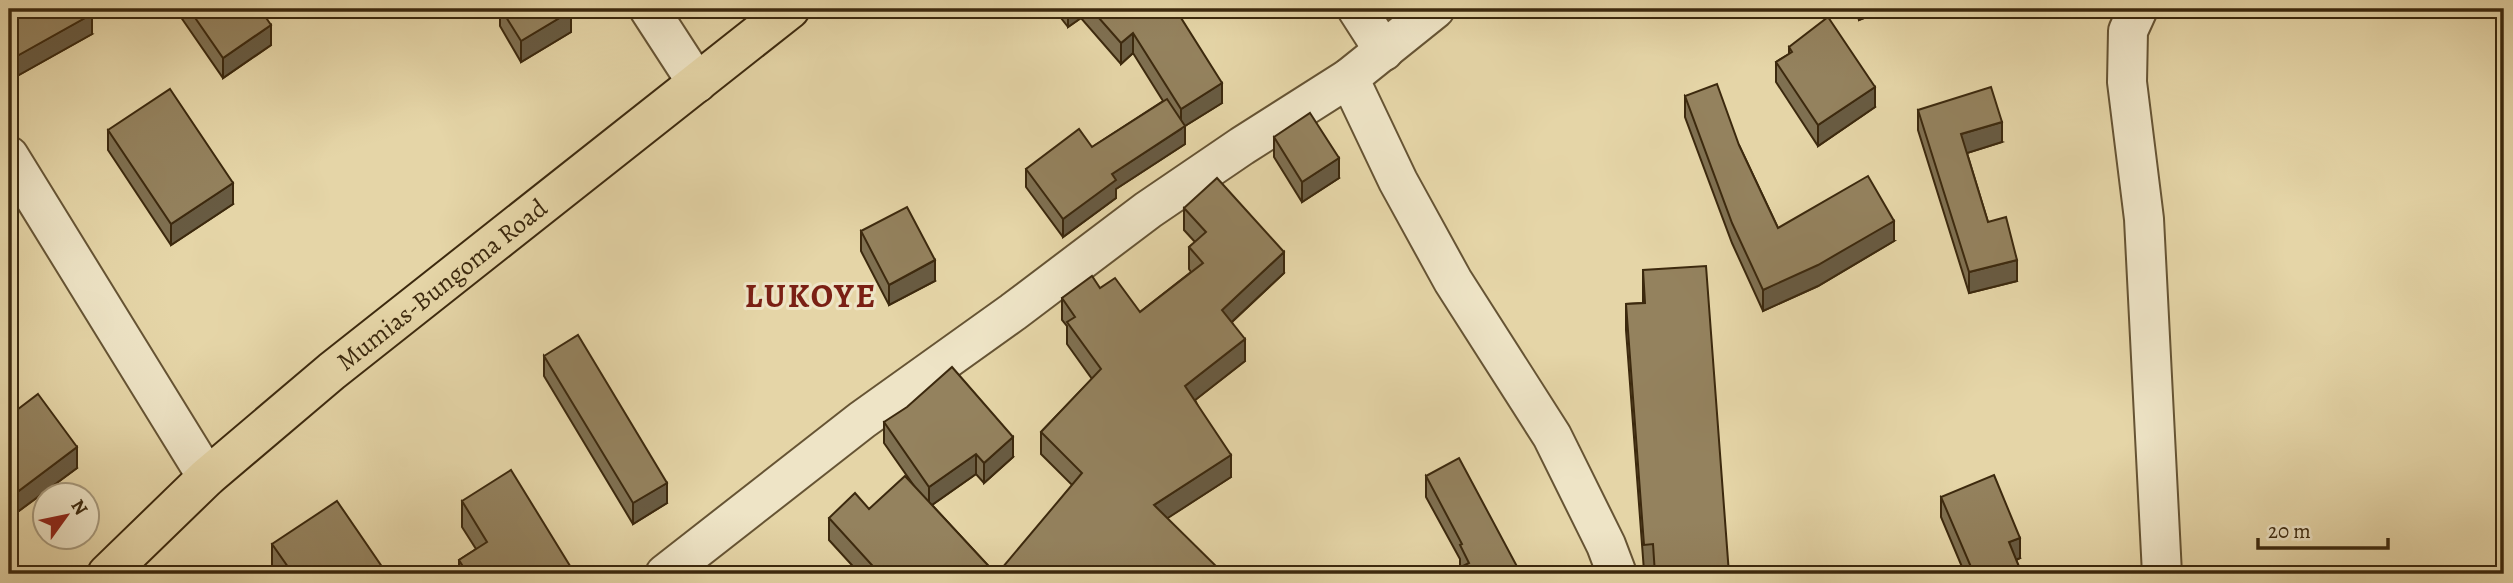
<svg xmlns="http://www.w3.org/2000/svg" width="2513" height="583" viewBox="0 0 2513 583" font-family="Alegreya,serif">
  <rect width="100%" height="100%" fill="#e5d5a7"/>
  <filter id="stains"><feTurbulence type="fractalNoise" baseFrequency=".00286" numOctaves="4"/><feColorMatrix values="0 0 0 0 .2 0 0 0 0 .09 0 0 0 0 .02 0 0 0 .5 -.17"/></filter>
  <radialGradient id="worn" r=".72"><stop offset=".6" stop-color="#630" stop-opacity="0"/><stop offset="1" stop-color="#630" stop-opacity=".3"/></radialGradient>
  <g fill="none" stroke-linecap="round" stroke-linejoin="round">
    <defs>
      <g id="minor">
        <path d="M649 9 697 83"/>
        <path d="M1357 9 1384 51"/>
        <path d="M2138 9 2128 31 2127 82 2144 219 2162 574"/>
        <path d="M1349 78 1398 181 1453 281 1552 436 1606 545 1617 574"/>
        <path d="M9 156 207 477"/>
        <path d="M665 574 862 420 1013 312 1148 210 1242 146 1349 78 1435 9"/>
      </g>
      <g id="trunk">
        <path id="s1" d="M107 574 207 477 332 371 790 9"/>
      </g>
    </defs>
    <use href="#minor" stroke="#665434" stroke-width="42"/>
    <use href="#trunk" stroke="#3c290e" stroke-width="42"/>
    <use href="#minor" stroke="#eee4c6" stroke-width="38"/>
    <use href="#trunk" stroke="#e5d5a7" stroke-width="38"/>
  </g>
  <g fill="#7f7051" stroke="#3c290e" stroke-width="2">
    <path d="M9 9 92 34 17 76 9 62Z"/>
    <path d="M178 9H260L271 45 223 78 178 13Z"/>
    <path d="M500 9H569L571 32 521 62 500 26Z"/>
    <path d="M1054 9H1172L1222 103 1185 126V144L1116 189V198L1063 237 1026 187V169L1092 147 1163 101 1133 53 1121 64 1081 18 1068 27Z"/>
    <path d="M1855 9H1887L1859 20Z"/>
    <path d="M1789 47 1875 107 1818 146 1776 82V62L1789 54Z"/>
    <path d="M1685 96 1739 145 1778 228 1894 241 1818 286 1763 311 1732 243 1685 117Z"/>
    <path d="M1918 110 2002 142 1967 153 1988 222 2017 281 1969 293 1918 130Z"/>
    <path d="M108 130 233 204 171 245 108 150Z"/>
    <path d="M1274 137 1339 178 1302 202 1274 157Z"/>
    <path d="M1184 208 1284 273 1232 322 1245 361 1195 400 1231 477 1167 518 1072 485 1041 454V432L1092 379 1067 344V326L1062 320V298L1100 288 1140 312 1191 272 1189 269V247L1195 242 1184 230Z"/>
    <path d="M861 231 935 281 889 305 861 251Z"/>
    <path d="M1643 270 1729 574H1653V571H1644L1626 330V304L1643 303Z"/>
    <path d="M544 356 667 503 633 524 544 376Z"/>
    <path d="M9 416 77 468 12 516 9 512Z"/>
    <path d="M884 422 1013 457 984 483 976 474 932 505 996 574H860L829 540V518L869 509 914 486 884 443Z"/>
    <path d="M1426 476 1521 574H1455V570L1460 567V559L1426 497Z"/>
    <path d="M1941 497 2020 558 2016 560 2022 574H1965L1941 517Z"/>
    <path d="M462 501 575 574H459V560L476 549 462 527Z"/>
    <path d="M272 544 387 574H275L272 569Z"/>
  </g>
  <g fill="#685b42" stroke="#3c290e" stroke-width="2">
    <path d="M1068 9H1081V18L1068 27Z"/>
    <path d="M1859 9H1887L1859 20Z"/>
    <path d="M2444 9H2453L2444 13Z"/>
    <path d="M571 11V32L521 62V41Z"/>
    <path d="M92 14V34L17 76V56Z"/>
    <path d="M271 25V45L223 78V58Z"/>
    <path d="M1133 33V53L1121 64V43Z"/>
    <path d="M1222 83V103L1185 126V144L1116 189V198L1063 237V219L1112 174 1181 129V109Z"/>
    <path d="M1875 87V107L1818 146V125Z"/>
    <path d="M2002 122V142L1961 155V134Z"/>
    <path d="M1339 158V178L1302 202V182Z"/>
    <path d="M233 183V204L171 245V224Z"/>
    <path d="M1894 221V241L1818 286 1763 311V290Z"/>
    <path d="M1284 252V273L1222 331V310Z"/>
    <path d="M935 260V281L889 305V285Z"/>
    <path d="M2017 260V281L1969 293V272Z"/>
    <path d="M1245 339V361L1185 408V386Z"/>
    <path d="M1013 437V457L984 483V463Z"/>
    <path d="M77 447V468L12 516V496Z"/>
    <path d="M976 454V474L929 507V487Z"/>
    <path d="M1231 455V477L1154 527V505Z"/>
    <path d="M667 483V503L633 524V503Z"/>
    <path d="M2020 538V558L2009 563V542Z"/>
  </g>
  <g fill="#94825e" stroke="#3c290e" stroke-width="2">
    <path d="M9 9H90L92 14 17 56 9 41Z"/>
    <path d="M189 9H260L271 25 223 58Z"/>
    <path d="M501 9H569L571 11 521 41Z"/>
    <path d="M1091 9H1172L1181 18 1222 83 1181 109 1133 33 1121 43Z"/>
    <path d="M1828 17 1875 87 1818 125 1776 62 1792 52 1789 47Z"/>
    <path d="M1717 84 1739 145 1778 228 1868 176 1894 221 1818 265 1763 290 1732 223 1685 96Z"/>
    <path d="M1991 87 2002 122 1961 134 1988 222 2006 217 2017 260 1969 272 1918 110Z"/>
    <path d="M170 89 233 183 171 224 108 130Z"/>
    <path d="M1167 99 1185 126 1112 174 1116 180 1063 219 1026 169 1079 129 1092 147Z"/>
    <path d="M1310 113 1339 158 1302 182 1274 137Z"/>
    <path d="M1217 178 1284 252 1222 310 1245 339 1185 386 1231 455 1154 505 1224 574H997L1082 473 1041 432 1101 369 1067 322 1075 317 1062 298 1092 276 1100 288 1115 278 1140 312 1203 263 1189 247 1206 232 1184 208Z"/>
    <path d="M907 207 935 260 889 285 861 231Z"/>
    <path d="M1706 266 1729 574H1655L1653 544 1644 545 1626 304 1645 303 1643 270Z"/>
    <path d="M578 335 667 483 633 503 544 356Z"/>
    <path d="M952 367 1013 437 984 463 976 454 929 487 884 422 907 407Z"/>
    <path d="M38 394 77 447 12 496 9 491V416Z"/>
    <path d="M1459 458 1521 574H1458L1455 570 1469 563 1460 545 1462 544 1426 476Z"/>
    <path d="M511 470 575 574H466L467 573 459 560 487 542 462 501Z"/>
    <path d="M1994 475 2020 538 2009 542 2022 574H1974L1941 497Z"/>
    <path d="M905 476 996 574H880L829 518 855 493 869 509Z"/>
    <path d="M337 501 387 574H293L272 544Z"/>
  </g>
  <g text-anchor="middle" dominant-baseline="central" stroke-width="6" stroke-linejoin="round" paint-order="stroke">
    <g font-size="26" fill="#3c290e" stroke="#eee4c6">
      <text stroke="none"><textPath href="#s1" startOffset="443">Mumias-Bungoma Road</textPath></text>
    </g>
    <g font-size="33" font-weight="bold" letter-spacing="2" fill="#7a1f14" stroke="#eee4c6">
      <text x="811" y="295">LUKOYE</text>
    </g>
  </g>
  <rect width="2513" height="583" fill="none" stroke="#e5d5a7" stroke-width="35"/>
  <rect x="10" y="10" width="2492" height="562" fill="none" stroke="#3c290e" stroke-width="3.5"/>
  <rect x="18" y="18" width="2478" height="548" fill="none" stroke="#3c290e" stroke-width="2"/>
  <g transform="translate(66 516) rotate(57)"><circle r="33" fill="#eee4c6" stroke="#a7997c" stroke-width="2"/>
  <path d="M0-5L12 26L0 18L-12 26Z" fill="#8f2418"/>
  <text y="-10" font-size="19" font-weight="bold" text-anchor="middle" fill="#3c290e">N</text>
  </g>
  <path d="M2258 538v10h130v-10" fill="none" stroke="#3c290e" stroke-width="3.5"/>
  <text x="2268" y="538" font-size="21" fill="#3c290e" stroke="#eee4c6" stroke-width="5" paint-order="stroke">20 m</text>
  <rect width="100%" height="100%" filter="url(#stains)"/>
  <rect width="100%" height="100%" fill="url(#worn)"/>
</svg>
